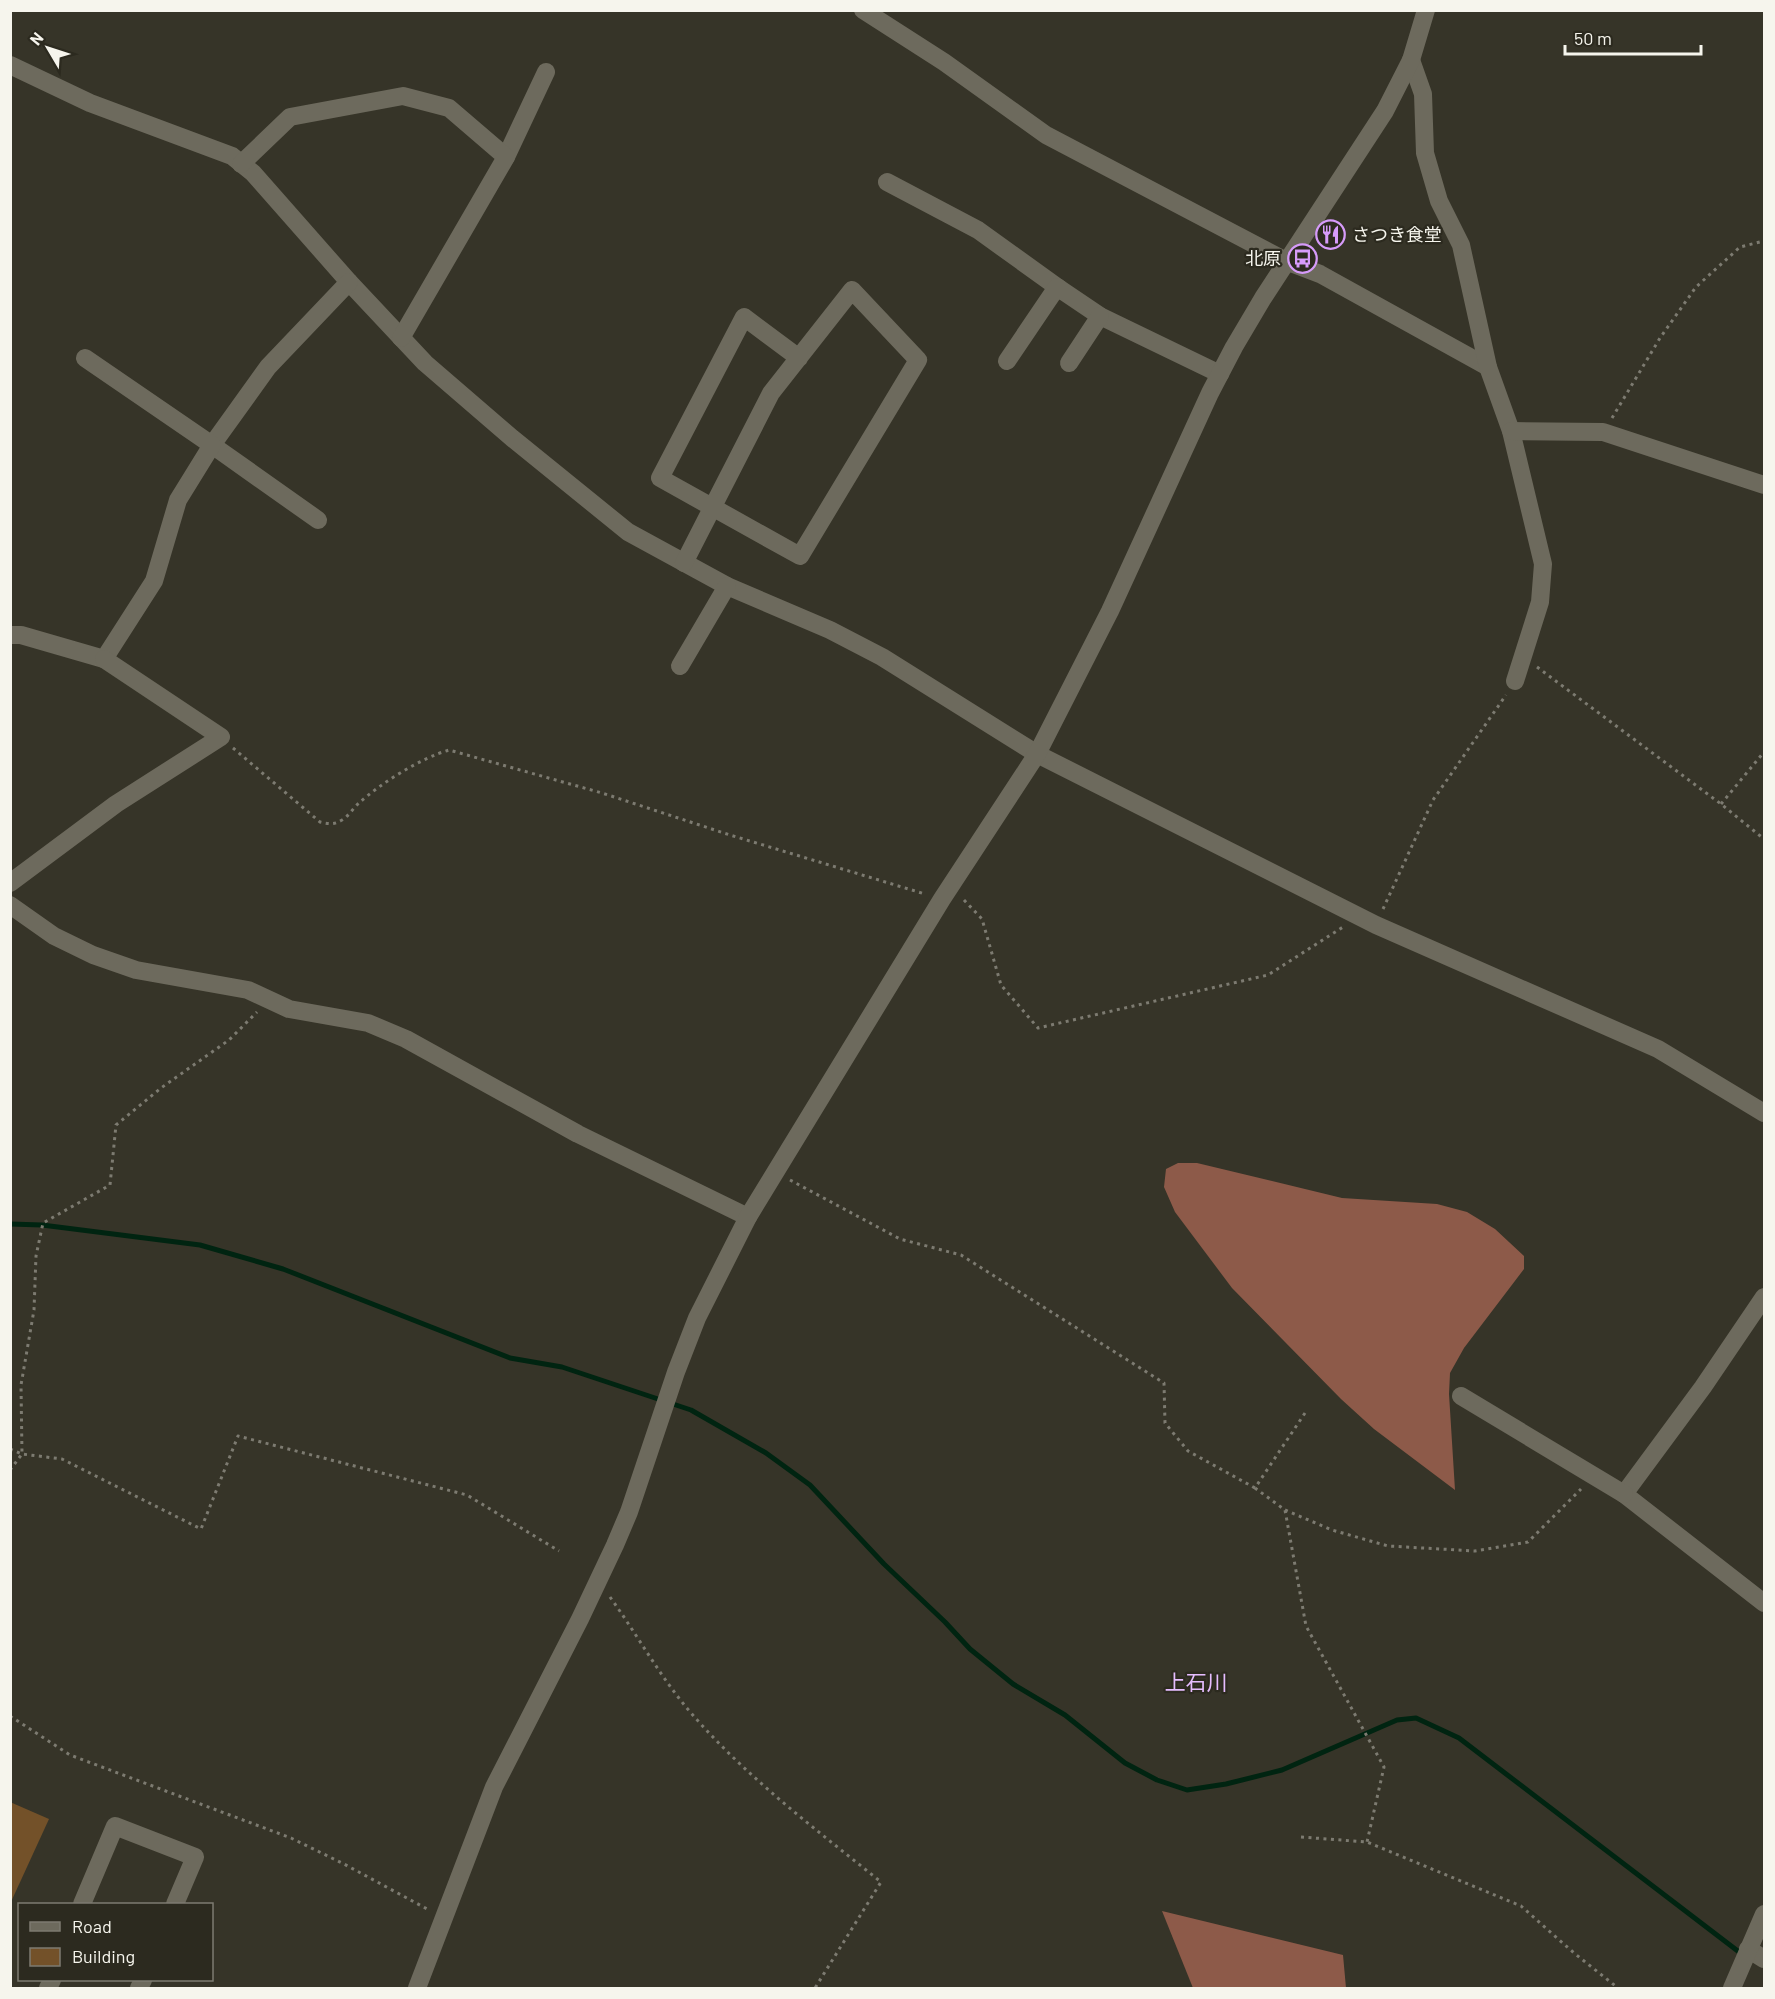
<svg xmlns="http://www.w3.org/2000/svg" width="1775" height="1999" viewBox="0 0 1775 1999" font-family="Barlow,'Noto Sans JP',sans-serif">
  <rect width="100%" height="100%" fill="#363428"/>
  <g fill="#8d5a49">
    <path d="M1178 1163H1197L1342 1198 1437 1204 1467 1212 1495 1229 1524 1256V1269L1464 1348 1450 1373 1449 1394 1455 1490 1374 1429 1341 1399 1232 1288 1175 1212 1164 1187 1166 1169Z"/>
    <path d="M1162 1911 1343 1955 1346 1988H1193Z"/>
  </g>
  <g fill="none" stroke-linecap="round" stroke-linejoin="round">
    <path stroke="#002411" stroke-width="5" d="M10 1224 42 1225 200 1245 283 1269 510 1358 562 1367 691 1410 766 1453 810 1485 884 1564 945 1622 970 1649 1013 1684 1065 1715 1125 1763 1157 1780 1187 1790 1226 1784 1282 1770 1397 1720 1416 1718 1459 1738 1743 1955"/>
  </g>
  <path fill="#735129" d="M10 1802 49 1819 10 1904Z"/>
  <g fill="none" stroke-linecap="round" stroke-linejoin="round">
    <g stroke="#7d7b71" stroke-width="3" stroke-dasharray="3 4.5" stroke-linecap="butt">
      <path d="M1612 418 1660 338 1696 287 1740 247 1764 241"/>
      <path d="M1537 667 1721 804 1764 839"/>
      <path d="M233 748 320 822C329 824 334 825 342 820 349 816 353 808 359 803 381 783 421 758 449 750L602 793 730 835 925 894"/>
      <path d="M1721 804 1764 752"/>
      <path d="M964 900 982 919 1001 985 1038 1028 1268 975 1343 927"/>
      <path d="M1383 909 1433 800 1506 695"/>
      <path d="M790 1180 900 1239 961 1255 1164 1383 1165 1423 1188 1451 1255 1488"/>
      <path d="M1305 1413 1255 1488 1285 1510 1306 1626 1384 1767 1367 1842"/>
      <path d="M10 1449 22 1454 62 1459 201 1529 238 1436 467 1495 559 1551"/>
      <path d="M10 1470 22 1454 21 1385 34 1310 36 1256 43 1223 110 1185 116 1125 161 1088 229 1040 257 1012"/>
      <path d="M1285 1510 1332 1530 1388 1546 1475 1551 1528 1542 1581 1489"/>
      <path d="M610 1597C636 1633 658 1673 686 1707 742 1774 813 1827 881 1882L815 1988"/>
      <path d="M10 1716 70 1755 291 1838 344 1864 429 1910"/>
      <path d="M1301 1837 1367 1842 1521 1906 1574 1953 1618 1988"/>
    </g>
    <g stroke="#6d6a5d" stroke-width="18">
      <path d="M863 10 944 62 1046 135 1286 261 1320 274 1488 367"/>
      <path d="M1411 60 1423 94 1425 153 1439 201 1461 245 1488 367 1511 431 1543 564 1540 602 1515 681"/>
      <path d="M10 65 90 103 232 156 253 173 349 282 425 363 512 438 628 532 727 586 830 630 882 657 1037 754 1376 925 1658 1049 1764 1113"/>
      <path d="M506 157 546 72"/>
      <path d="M241 164 290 117 403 96 449 108 506 157 401 338"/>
      <path d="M887 182 978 230 1060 289"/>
      <path d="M1007 361 1057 287 1100 316 1220 374"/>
      <path d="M1069 363 1100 316"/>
      <path d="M1511 431 1603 432 1764 485"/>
      <path d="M318 520 212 445 268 367 349 282"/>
      <path d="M684 563 771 393 852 290 918 360 800 556 660 478 744 317 799 358"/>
      <path d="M10 635H21L104 659 154 581 178 500 212 445 85 358"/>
      <path d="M680 666 727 586"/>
      <path d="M10 883 116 804 221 737 104 659"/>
      <path d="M10 905 54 936 93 955 136 970 248 990 289 1009 368 1023 406 1039 578 1134 748 1217"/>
      <path d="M1764 1297 1703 1387 1624 1494 1764 1603"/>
      <path d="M1461 1396 1624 1494"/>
      <path d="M82 1904 115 1826 195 1857 175 1904"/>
      <path d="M1748 1949 1764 1959"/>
      <path d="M48 1988 52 1980"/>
      <path d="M139 1988 143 1980"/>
      <path d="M1732 1988 1764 1914"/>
    </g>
    <path stroke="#6d6a5d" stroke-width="18" d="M417 1988 494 1787 580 1619 615 1545 629 1512 676 1372 697 1318 748 1217 942 899 1037 754 1110 611 1210 393 1234 347 1263 298 1385 111 1411 60 1426 10"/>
  </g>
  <defs>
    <symbol id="restaurant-ring" viewBox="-11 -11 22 22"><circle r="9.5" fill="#2c2a1f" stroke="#d69bfa" stroke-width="1.5"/><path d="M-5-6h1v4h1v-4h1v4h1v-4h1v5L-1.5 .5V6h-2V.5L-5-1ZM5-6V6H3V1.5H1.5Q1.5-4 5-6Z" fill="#d69bfa"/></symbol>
    <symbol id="bus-ring" viewBox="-11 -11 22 22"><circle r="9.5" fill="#2c2a1f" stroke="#d69bfa" stroke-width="1.5"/><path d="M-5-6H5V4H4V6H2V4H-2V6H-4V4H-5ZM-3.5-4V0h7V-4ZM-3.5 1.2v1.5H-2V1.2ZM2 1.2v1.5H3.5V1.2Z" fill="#d69bfa"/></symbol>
  </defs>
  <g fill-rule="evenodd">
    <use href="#restaurant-ring" x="1314" y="218" width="33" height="33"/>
    <use href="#bus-ring" x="1286" y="242" width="33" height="33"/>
  </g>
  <g text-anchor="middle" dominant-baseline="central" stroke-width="4.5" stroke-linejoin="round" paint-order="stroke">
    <g font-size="18" fill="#f6f5ed" stroke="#2c2a1f" text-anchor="start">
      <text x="1352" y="234">さつき食堂</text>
      <text x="1281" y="258" text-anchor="end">北原</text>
    </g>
    <g font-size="21" fill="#e6bdff" stroke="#2c2a1f">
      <text x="1196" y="1681">上石川</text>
    </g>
  </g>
  <rect width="1775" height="1999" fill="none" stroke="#f6f5ed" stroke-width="24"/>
  <rect x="18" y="1903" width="195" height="78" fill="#2c2a1f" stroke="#7d7b71" stroke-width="1.5"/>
  <rect x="30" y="1922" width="30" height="9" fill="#6d6a5d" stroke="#7d7b71" stroke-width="1.5"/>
  <text x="72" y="1933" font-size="18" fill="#f6f5ed">Road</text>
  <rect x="30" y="1948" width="30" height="18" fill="#735129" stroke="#7d7b71" stroke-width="1.5"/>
  <text x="72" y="1963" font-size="18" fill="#f6f5ed">Building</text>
  <g transform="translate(48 48) rotate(309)" stroke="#2c2a1f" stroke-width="4.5" paint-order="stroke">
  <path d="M0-4.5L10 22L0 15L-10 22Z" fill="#f6f5ed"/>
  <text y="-9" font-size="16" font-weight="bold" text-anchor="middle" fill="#f6f5ed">N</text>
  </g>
  <path d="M1565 45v9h136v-9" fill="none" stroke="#f6f5ed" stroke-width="3"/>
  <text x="1574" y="45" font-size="18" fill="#f6f5ed" stroke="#2c2a1f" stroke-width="4.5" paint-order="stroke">50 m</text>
</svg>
